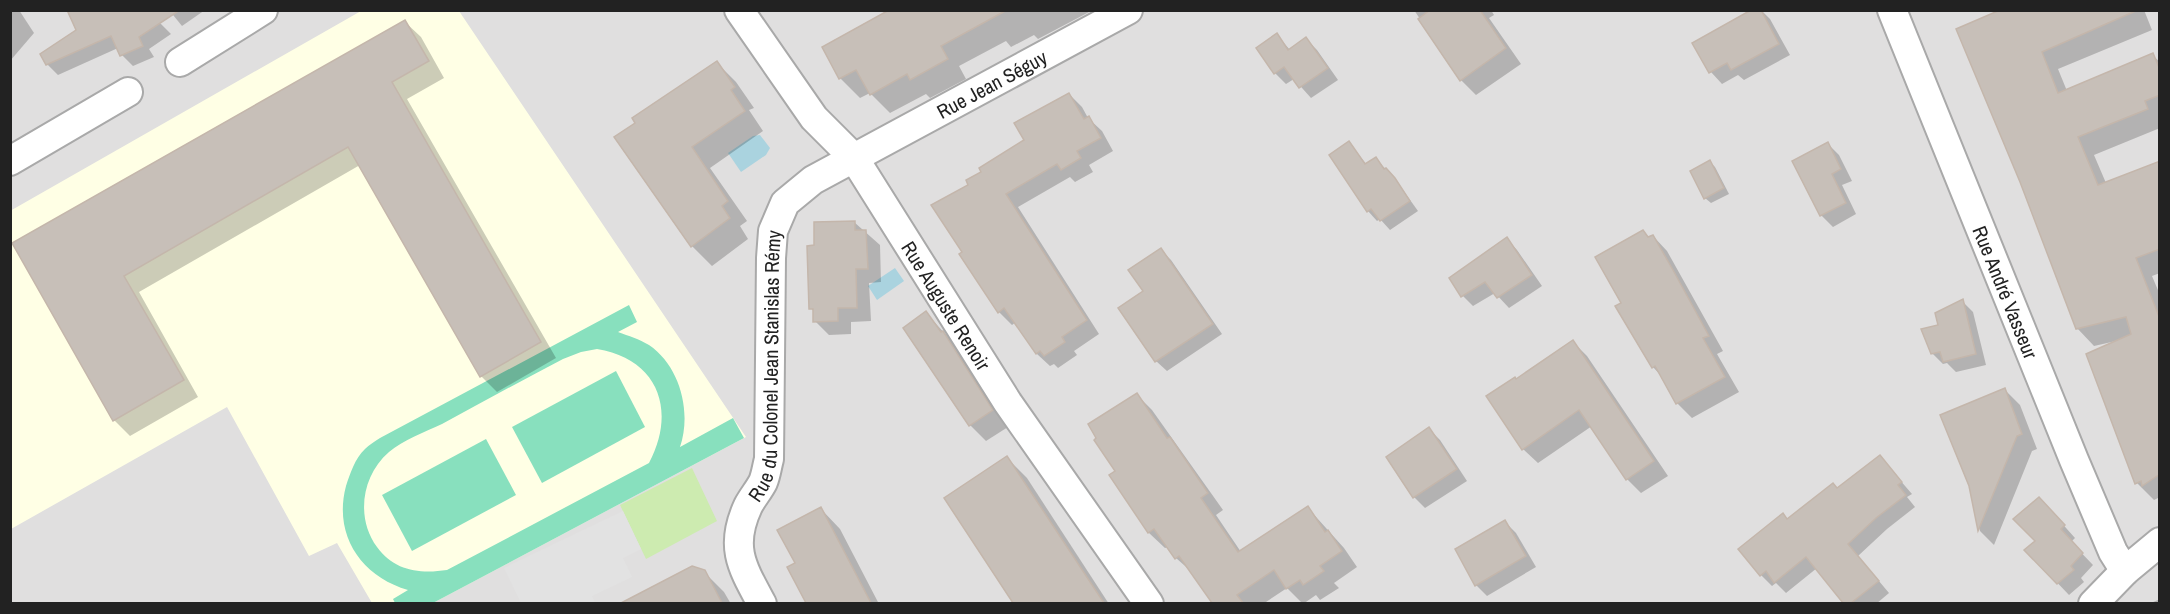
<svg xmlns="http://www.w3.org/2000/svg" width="2170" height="614" viewBox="0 0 2170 614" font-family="'Archivo Narrow',sans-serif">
  <rect width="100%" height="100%" fill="#f2efe9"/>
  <rect fill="#e0dfdf" x="11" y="11" width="2148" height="592"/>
  <path fill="#ffffe5" d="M361 11H459L746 437 433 603H372L337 543 309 556 227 407 11 529 10 211Z"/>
  <path fill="#cdebb0" d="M692 468 717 521 646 559 620 505Z"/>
  <g fill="#88e0be" fill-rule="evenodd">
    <path d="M629 305 637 322 618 332C629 336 639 339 649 345 680 366 692 412 680 447L733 418 744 438 433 603H395L393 599 408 590C361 576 333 535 346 486 350 474 355 458 365 449 369 445 375 441 380 438ZM597 349C658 359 677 410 649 463L447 570C420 574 394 571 377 547 356 519 361 476 389 452 403 440 425 432 442 424 482 402 523 380 563 359L581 352Z"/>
    <path d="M616 371 645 427 542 483 512 427Z"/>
    <path d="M486 439 516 495 412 551 382 495Z"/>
  </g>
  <path fill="#e2e2e2" d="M623 511 641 549 623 558 632 577 592 596 595 603H521L504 568Z"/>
  <g fill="#aad3df">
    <path d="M760 135 770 148 766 155 741 172 728 153 753 136Z"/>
    <path d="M895 268 904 281 877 300 868 286Z"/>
  </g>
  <g fill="#0003">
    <path d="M10 10H19L34 33 10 61Z"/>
    <path d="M127 10 161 24 171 34 149 49 154 57 133 66 122 55 118 48 58 75 47 64Z"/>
    <path d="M169 10H205L182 26Z"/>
    <path d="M892 10H1090L1091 11 1038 39 1034 35 1011 47 1006 41 959 66 966 79 930 98 926 94 890 113 870 93 860 98 841 79 824 48Z"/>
    <path d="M1414 10H1491L1494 15 1489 18 1521 64 1476 95 1461 80Z"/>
    <path d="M1754 10H1761L1770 19 1790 55 1744 80 1738 75 1722 84 1711 72 1694 43Z"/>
    <path d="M2004 10H2144L2152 30 2058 69 2067 91 2152 55 2160 62V128L2094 155 2106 183 2160 163V273L2152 276 2160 295V500L2158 498 2154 500 2137 483 2116 341 2094 346 2077 328Z"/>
    <path d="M405 22 421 37 444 78 407 99 556 358 497 392 481 376 360 165 139 292 198 397 130 436 114 420 14 244Z"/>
    <path d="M1277 35 1290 50 1306 39 1317 50 1338 80 1311 98 1294 79 1286 84 1275 73Z"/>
    <path d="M717 63 736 82 754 108 749 110 763 131 710 168 747 221 740 226 748 239 712 266 692 246 616 137Z"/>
    <path d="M1069 94 1082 107 1088 118 1102 131 1113 151 1089 165 1093 172 1075 182 1070 177 1018 207 1099 334 1074 351 1077 355 1058 368 1054 364 1050 366 1037 354 1016 322 1012 325 999 312 961 255 964 253 970 185 983 173 1026 141Z"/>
    <path d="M1349 143 1367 165 1376 159 1395 179 1418 211 1390 230 1380 219 1377 221 1368 211Z"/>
    <path d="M1828 144 1839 155 1852 181 1842 185 1856 214 1833 227 1821 215 1794 162Z"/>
    <path d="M1710 162 1715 167 1729 194 1711 203 1705 198Z"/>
    <path d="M854 222 880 245 881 282 869 283 871 321 851 322V334L829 335 815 321 814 312 811 308 816 247Z"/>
    <path d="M1643 232 1650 238 1653 236 1667 251 1723 351 1717 354 1739 392 1692 418 1677 403 1663 378 1653 367 1623 304Z"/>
    <path d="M1507 239 1517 250 1542 286 1509 308 1495 293 1473 306 1463 296Z"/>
    <path d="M1161 250 1171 260 1222 334 1167 371 1156 361 1120 309 1145 291Z"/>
    <path d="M1962 301 1973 312 1986 365 1956 372 1947 363 1943 364 1932 353 1940 326Z"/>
    <path d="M926 313 959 349 1008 427 986 441 970 425Z"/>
    <path d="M1573 342 1587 356 1668 476 1641 493 1627 479 1592 426 1538 463 1523 449 1517 380Z"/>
    <path d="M2005 390 2020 405 2037 449 2032 451 1994 545 1980 531 1970 486Z"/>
    <path d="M1136 394 1152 410 1223 510 1216 515 1241 552 1308 508 1344 548 1357 567 1334 583 1339 588 1320 600 1316 595 1303 604 1287 588 1263 604H1213L1193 573 1176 558 1168 547 1165 548 1149 533 1111 476 1117 471Z"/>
    <path d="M1429 429 1440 440 1467 481 1425 508 1414 497Z"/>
    <path d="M1880 457 1912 494 1907 497 1915 507 1887 529 1858 556 1889 593 1876 604H1845L1817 568 1786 593 1776 583 1772 586 1761 575 1788 521 1838 490Z"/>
    <path d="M1007 458 1027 478 1109 604H1015L946 498Z"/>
    <path d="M821 509 840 529 879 604H808L789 568 797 563Z"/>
    <path d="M2050 510 2075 538 2071 542 2093 565 2081 578 2084 582 2069 595 2026 550 2037 541Z"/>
    <path d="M1505 522 1516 533 1536 567 1487 596 1476 585Z"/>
    <path d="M692 568 704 572 724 592 731 604H624Z"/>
    <path d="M2160 599V604H2151V603Z"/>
  </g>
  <g fill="#c7bfb8" stroke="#c4b6ab" stroke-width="1.5">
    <path d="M67 10H180L139 37 143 46 120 56 111 36 46 65 40 54 76 30Z"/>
    <path d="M889 10H1007L941 46 948 59 910 80 907 74 870 95 856 70 839 79 822 47Z"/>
    <path d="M1430 10H1480L1506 48 1460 81 1418 19Z"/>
    <path d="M1751 10H1761L1779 44 1731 70 1727 63 1709 73 1692 43Z"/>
    <path d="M2000 10H2138L2042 52 2058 93 2153 53 2160 70V95L2145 101 2148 109 2078 137 2098 185 2160 161V249L2136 258 2160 319V474L2142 486 2141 481 2135 484 2086 354 2131 334 2126 317 2076 329 2020 182 1956 29Z"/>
    <path d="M405 20 429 61 392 82 541 342 480 377 348 147 124 276 184 380 113 421 12 243Z"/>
    <path d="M1277 33 1288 50 1306 37 1328 68 1299 88 1284 67 1274 74 1256 48Z"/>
    <path d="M717 61 735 87 731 90 745 111 692 147 728 201 722 206 730 218 691 247 614 137 635 123 632 118Z"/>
    <path d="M1069 93 1084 119 1089 116 1101 138 1077 151 1081 158 1061 170 1057 164 1006 194 1087 320 1062 337 1065 342 1044 356 1040 351 1036 354 1004 308 998 313 959 254 962 252 931 205 968 185 966 180 981 172 979 168 1024 140 1014 123Z"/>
    <path d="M1349 141 1365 164 1376 157 1384 169 1386 168 1395 178 1410 201 1380 221 1371 209 1367 212 1329 155Z"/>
    <path d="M1828 142 1841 169 1832 174 1846 203 1820 216 1792 161Z"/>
    <path d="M1710 160 1724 188 1704 199 1690 171Z"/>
    <path d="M855 221V230H866L868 269H856L857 308H838V321L813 322V309H809L807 246 814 245V222Z"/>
    <path d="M1643 230 1648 237 1653 235 1673 270 1709 336 1703 338 1725 377 1676 404 1655 366 1652 368 1615 306 1621 303 1595 257Z"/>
    <path d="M1507 237 1532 275 1497 298 1485 282 1461 297 1449 278Z"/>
    <path d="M1161 248 1213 324 1155 362 1118 308 1143 291 1128 270Z"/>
    <path d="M1963 299 1976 354 1943 362 1940 352 1931 354 1921 329 1938 325 1935 313Z"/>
    <path d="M926 311 941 332 943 331 993 410 969 426 903 328Z"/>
    <path d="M1573 340 1654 461 1626 480 1579 410 1522 450 1486 396 1515 377 1516 379Z"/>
    <path d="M2005 388 2022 434 2017 436 1978 531 1969 486 1940 415Z"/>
    <path d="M1137 393 1167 438 1170 437 1208 493 1201 498 1238 552 1308 506 1325 532 1328 530 1342 551 1320 566 1324 571 1303 585 1300 580 1286 589 1274 570 1237 595 1243 603H1212L1179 556 1175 559 1154 529 1148 533 1109 475 1115 471 1094 440 1096 438 1088 424Z"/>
    <path d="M1429 427 1457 469 1413 498 1386 457Z"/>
    <path d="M1880 455 1902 482 1898 485 1906 495 1876 518 1848 544 1879 581 1851 603H1843L1806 557 1774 583 1766 571 1760 576 1738 549 1783 513 1787 519 1833 483 1837 488Z"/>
    <path d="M1007 456 1104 603H1013L944 498Z"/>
    <path d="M2039 497 2065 525 2061 529 2083 553 2071 566 2074 570 2057 584 2024 550 2035 541 2013 519Z"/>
    <path d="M821 507 871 603H806L787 567 795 563 777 530Z"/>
    <path d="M1505 520 1526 556 1475 586 1455 549Z"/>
    <path d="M692 566 705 570 722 603H621Z"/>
  </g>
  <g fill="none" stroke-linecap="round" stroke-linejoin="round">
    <defs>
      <g id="minor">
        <path id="s1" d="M739 10 814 118 854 158 1008 403 1149 604"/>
        <path id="s2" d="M1892 10 2074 460 2113 552 2125 571"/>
        <path d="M180 62 263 10"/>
        <path d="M10 161 128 92"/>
        <path id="s3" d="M762 604C742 567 729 547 748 506 752 498 759 490 763 482 766 475 767 466 769 459L771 258 773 231 785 203 813 180 1128 10"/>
        <path d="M2093 604 2125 571 2160 542"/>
      </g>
    </defs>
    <use href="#minor" stroke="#a9a9a9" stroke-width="32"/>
    <use href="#minor" stroke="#fff" stroke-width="28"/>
  </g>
  <g text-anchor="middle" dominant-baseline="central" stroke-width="6" stroke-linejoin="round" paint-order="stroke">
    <g font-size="20" fill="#222" stroke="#fff">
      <text stroke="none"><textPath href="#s3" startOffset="654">Rue Jean Séguy</textPath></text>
      <text stroke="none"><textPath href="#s2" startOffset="304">Rue André Vasseur</textPath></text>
      <text stroke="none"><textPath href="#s1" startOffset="362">Rue Auguste Renoir</textPath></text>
      <text stroke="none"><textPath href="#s3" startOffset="249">Rue du Colonel Jean Stanislas Rémy</textPath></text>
    </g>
  </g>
  <rect width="2170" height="614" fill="none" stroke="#222222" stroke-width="24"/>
</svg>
